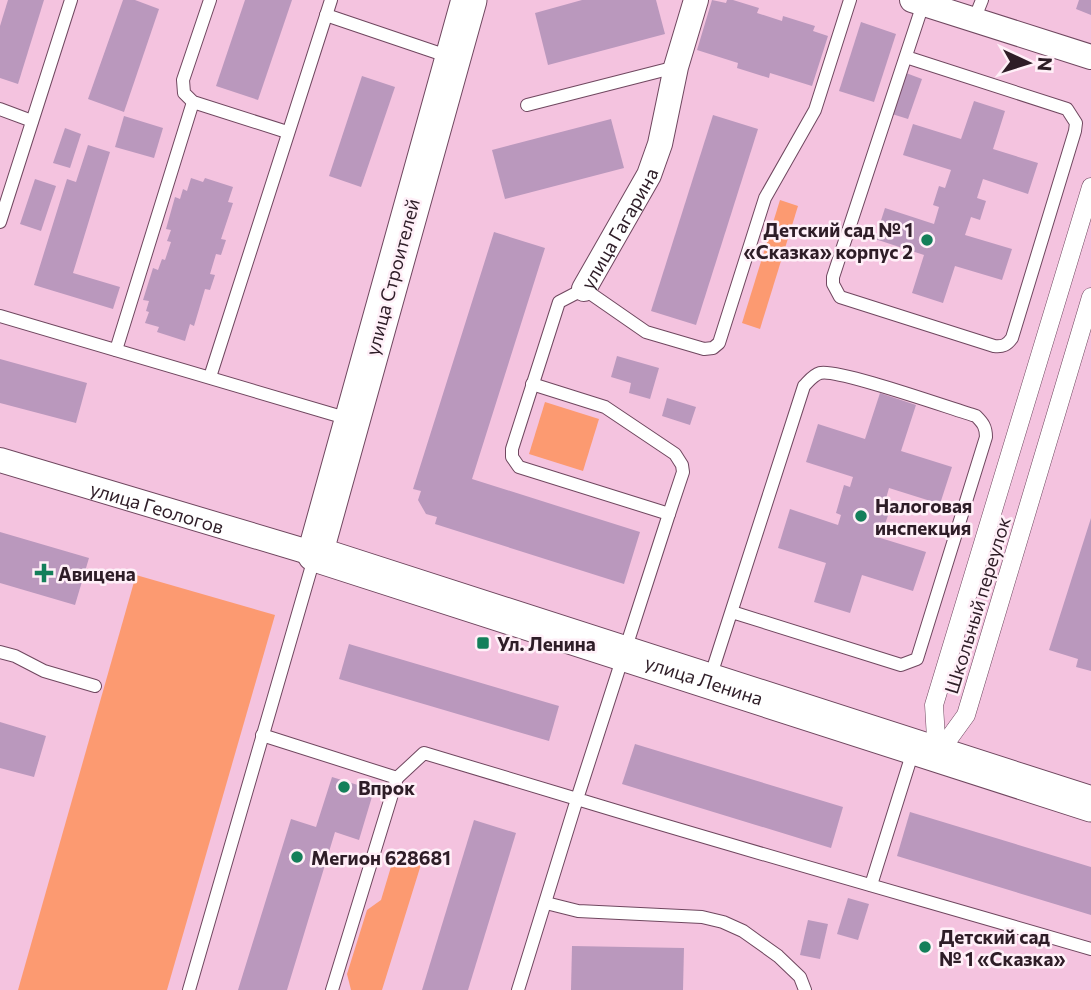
<svg xmlns="http://www.w3.org/2000/svg" width="1091" height="990" viewBox="0 0 1091 990" font-family="Commissioner,sans-serif">
  <rect width="100%" height="100%" fill="#f4c3df"/>
  <g fill="#fc9a71">
    <path d="M780 200 798 206 760 329 742 323Z"/>
    <path d="M545 402 599 419 583 471 529 454Z"/>
    <path d="M136 575 275 615 167 990H18Z"/>
    <path d="M396 850 423 858 382 990H351L347 974 367 910 381 900Z"/>
  </g>
  <g fill="#ba98bd">
    <path d="M8 0H44L18 84 0 78V26Z"/>
    <path d="M123 0H135L159 9 124 112 88 99Z"/>
    <path d="M245 0H292L258 100 216 86Z"/>
    <path d="M582 0H656L665 34 548 65 535 13Z"/>
    <path d="M712 0 726 3 727 0H733L759 8 757 13 782 21 783 16 815 26 813 31 828 36 812 86 770 73 769 78 737 68 738 63 697 50Z"/>
    <path d="M1079 0H1091V15L1076 9Z"/>
    <path d="M861 22 896 34 874 102 839 91Z"/>
    <path d="M906 73 922 79 908 119 892 114Z"/>
    <path d="M362 76 395 87 361 187 329 176Z"/>
    <path d="M974 101 1005 111 993 149 1038 163 1028 194 983 179 977 198 986 201 980 220 971 217 965 235 1012 249 1002 280 955 266 943 303 912 293 924 255 875 239 885 208 934 224 939 207 933 205 939 186 945 188 951 170 903 155 913 124 961 139Z"/>
    <path d="M713 115 758 129 696 325 651 311Z"/>
    <path d="M124 116 163 128 154 158 115 147Z"/>
    <path d="M611 119 624 168 505 199 492 150Z"/>
    <path d="M65 128 81 134 70 168 53 163Z"/>
    <path d="M88 145 110 152 73 273 120 287 113 309 34 285 67 179 76 182Z"/>
    <path d="M191 178 203 182 205 178 233 187 228 202 233 203 221 239 226 240 221 255 216 254 210 274 215 275 210 290 205 289 194 326 190 324 185 341 157 332 159 327 145 323 149 312 146 311 149 301 143 300 153 268 158 270 162 259 165 260 171 242 167 241 171 230 166 229 175 197 180 199 183 189 187 191Z"/>
    <path d="M35 179 56 186 41 231 20 224Z"/>
    <path d="M494 232 545 248 472 479 640 532 624 584 435 524 437 517 426 514 418 500 421 491 413 489Z"/>
    <path d="M617 356 659 368 650 399 629 393 631 383 611 377Z"/>
    <path d="M0 359 87 383 76 423 0 403Z"/>
    <path d="M880 393 916 405 901 451 952 467 940 504 889 488 885 502 892 504 885 524 879 522 874 536 926 552 913 591 862 575 850 613 814 602 826 563 778 548 790 509 838 525 841 515 836 513 844 485 850 487 853 477 806 462 818 424 865 439Z"/>
    <path d="M667 398 696 407 690 425 662 416Z"/>
    <path d="M1091 518V671L1076 667 1078 659 1049 650Z"/>
    <path d="M0 532 89 558 75 605 0 583Z"/>
    <path d="M349 644 559 706 549 741 339 679Z"/>
    <path d="M0 722 46 736 34 777 0 768Z"/>
    <path d="M635 744 843 807 831 848 622 784Z"/>
    <path d="M332 777 374 790 359 840 335 832 287 990H238L291 819 316 827Z"/>
    <path d="M910 812 1091 867V915L897 856Z"/>
    <path d="M474 820 516 833 468 990H422Z"/>
    <path d="M848 898 869 904 858 940 837 934Z"/>
    <path d="M808 920 828 924 820 959 800 955Z"/>
    <path d="M572 946 684 948 683 990H571Z"/>
  </g>
  <g fill="none" stroke-linecap="round" stroke-linejoin="round">
    <defs>
      <g id="service">
        <path d="M210 0 183 80 184 93 193 102 287 132"/>
        <path d="M850 0 815 110 765 198 719 343 713 348 704 349 646 332 584 289 559 302 512 449V457L519 467 669 514 577 799C748 851 920 899 1091 949"/>
        <path d="M326 15 450 57"/>
        <path d="M974 20 982 0"/>
        <path d="M906 57 1067 109 1076 123 1075 131 1012 338C1007 345 1003 347 994 346L840 297 833 284V277L923 4"/>
        <path d="M527 105 676 67"/>
        <path d="M0 109 32 121"/>
        <path d="M0 222 71 0"/>
        <path d="M0 316 349 419"/>
        <path d="M116 350 193 102"/>
        <path d="M210 377 331 0"/>
        <path d="M532 384 605 407 675 454 682 465 683 472 669 514"/>
        <path d="M0 652 15 656 44 671 95 686"/>
        <path d="M709 681 804 386C809 381 813 375 820 373 837 368 952 409 976 416 983 423 986 427 986 437L917 659 901 665 732 612"/>
        <path d="M262 735 397 778 332 990"/>
        <path d="M397 778 424 753 577 799 518 990"/>
        <path d="M871 885 914 748"/>
        <path d="M546 903 578 911 702 917 723 922 743 931 778 956 800 977 805 990"/>
        <path d="M189 990 315 555"/>
      </g>
      <g id="pedestrian">
        <path d="M937 755 934 705 1091 187"/>
        <path d="M937 755 966 715 1091 297"/>
      </g>
      <g id="minor">
        <path d="M912 0 1091 57"/>
        <path id="s1" d="M584 289 649 175 660 144 676 67 696 0"/>
        <path id="s2" d="M0 460 315 554"/>
      </g>
      <g id="secondary">
        <path id="s3" d="M469 0 315 554 1091 804"/>
      </g>
    </defs>
    <use href="#service" stroke="#6f475f" stroke-width="14"/>
    <use href="#pedestrian" stroke="#6f475f" stroke-width="19"/>
    <use href="#minor" stroke="#6f475f" stroke-width="26"/>
    <use href="#secondary" stroke="#6f475f" stroke-width="37"/>
    <use href="#service" stroke="#fff" stroke-width="12"/>
    <use href="#pedestrian" stroke="#fff" stroke-width="18"/>
    <use href="#minor" stroke="#fff" stroke-width="24"/>
    <use href="#secondary" stroke="#fff" stroke-width="35"/>
  </g>
  <g fill="#147f5a" stroke="#fff0f8" stroke-width="2.5">
    <circle cx="927" cy="240" r="7"/>
    <circle cx="861" cy="516" r="7"/>
    <path d="M40.5 562.5h7v7h7v7h-7v7h-7v-7h-7v-7h7z"/>
    <rect x="476" y="636" width="14" height="14" rx="3.5"/>
    <circle cx="344" cy="787" r="7"/>
    <circle cx="297" cy="857" r="7"/>
    <circle cx="925" cy="947" r="7"/>
  </g>
  <g text-anchor="middle" dominant-baseline="central" stroke-width="5" stroke-linejoin="round" paint-order="stroke">
    <g font-size="19" fill="#2e1d27" stroke="#fff0f8">
      <text stroke="none"><textPath href="#s1" startOffset="70">улица Гагарина</textPath></text>
      <text transform="translate(392 277) rotate(-75)">улица Строителей</text>
      <text stroke="none"><textPath href="#s2" startOffset="164">улица Геологов</textPath></text>
      <text transform="translate(977 605) rotate(-73)">Школьный переулок</text>
      <text stroke="none"><textPath href="#s3" startOffset="984">улица Ленина</textPath></text>
    </g>
    <g font-size="19" font-weight="bold" fill="#2e1d27" stroke="#fff0f8" text-anchor="start">
      <text x="913" y="229" text-anchor="end">Детский сад № 1<tspan x="913" dy="22">«Сказка» корпус 2</tspan></text>
      <text x="875" y="505">Налоговая<tspan x="875" dy="22">инспекция</tspan></text>
      <text x="58" y="573">Авицена</text>
      <text x="497" y="643">Ул. Ленина</text>
      <text x="358" y="787">Впрок</text>
      <text x="311" y="857">Мегион 628681</text>
      <text x="939" y="936">Детский сад<tspan x="939" dy="22">№ 1 «Сказка»</tspan></text>
    </g>
  </g>
  <g transform="translate(1028 63) rotate(94)" stroke="#fff0f8" stroke-width="5" paint-order="stroke">
  <path d="M0-5L12 26L0 18L-12 26Z" fill="#2e1d27"/>
  <text y="-10" font-size="19" font-weight="bold" text-anchor="middle" fill="#2e1d27">N</text>
  </g>
</svg>
